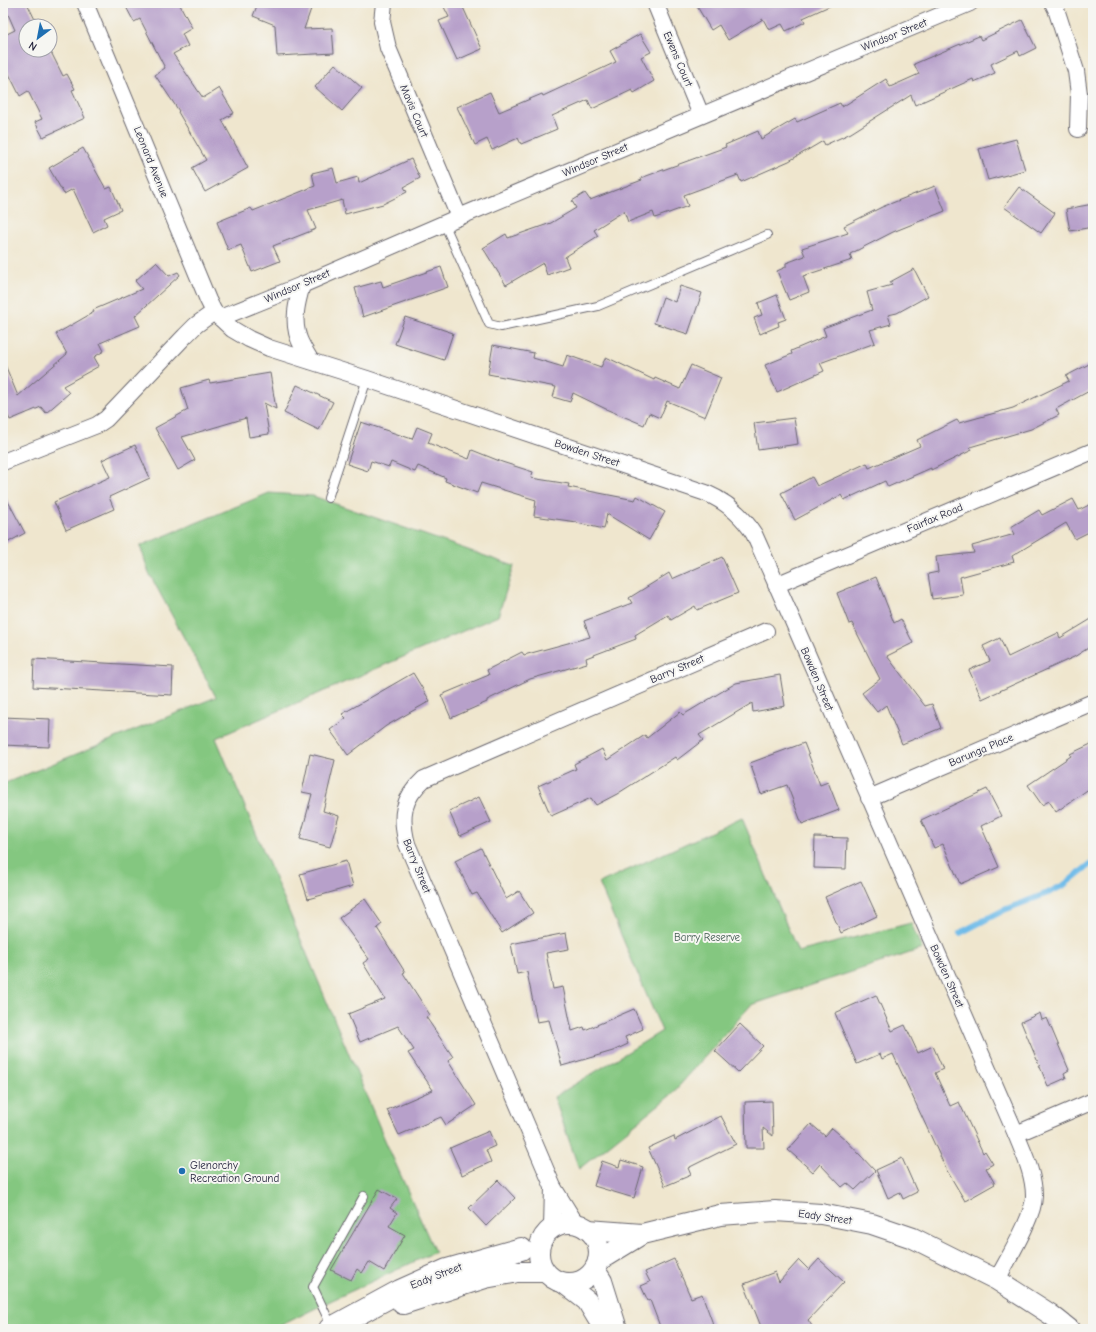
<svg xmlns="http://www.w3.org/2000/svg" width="1096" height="1332" viewBox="0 0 1096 1332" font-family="'Comic Neue',sans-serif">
  <rect width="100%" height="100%" fill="#f6f6f2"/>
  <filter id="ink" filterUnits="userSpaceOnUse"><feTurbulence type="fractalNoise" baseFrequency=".025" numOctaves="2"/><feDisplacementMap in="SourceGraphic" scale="8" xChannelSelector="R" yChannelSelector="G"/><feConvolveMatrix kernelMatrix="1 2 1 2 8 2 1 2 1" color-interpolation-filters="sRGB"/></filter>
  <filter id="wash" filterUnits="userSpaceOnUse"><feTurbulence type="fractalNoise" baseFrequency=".012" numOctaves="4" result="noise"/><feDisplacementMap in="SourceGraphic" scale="16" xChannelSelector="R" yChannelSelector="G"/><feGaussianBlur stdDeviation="0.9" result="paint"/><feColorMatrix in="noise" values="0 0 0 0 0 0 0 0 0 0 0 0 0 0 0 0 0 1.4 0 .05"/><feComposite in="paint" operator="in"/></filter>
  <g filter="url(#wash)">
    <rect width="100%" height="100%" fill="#efe6ce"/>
    <g fill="#84c780" stroke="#53745e">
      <path d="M269 493 313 496 514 566 498 616 216 738 385 1140 435 1252 326 1303 274 1329H3V784L216 697 149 573 140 546Z"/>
      <path d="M742 818 798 952 911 923 922 949 751 1005 671 1095 579 1169 554 1097 662 1031 599 883Z"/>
    </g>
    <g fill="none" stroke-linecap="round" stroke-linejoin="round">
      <path stroke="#6fbce9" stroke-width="6" d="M960 933 1004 910 1048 893 1064 885 1093 862"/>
    </g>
    <g id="blocks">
      <g fill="#b7a0ca">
        <path d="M3 3H27L38 26H26V50H50L63 76 67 74 75 89 72 90 85 118 43 137 35 122 42 119 28 91 20 96 8 72 3 74V36L15 30Z"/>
        <path d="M124 3H179L192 28 182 34 188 46 173 54 203 98 219 88 234 113 222 120 248 168 205 192 192 168 206 160 178 112 179 111 155 75 165 68 140 19 134 22Z"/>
        <path d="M258 3H313L304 29 332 28 334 53 277 56 275 25 253 16Z"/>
        <path d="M442 3H461L482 49 457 60 439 21 449 17Z"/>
        <path d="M695 3H836L803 18 805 22 786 31 782 24 769 30 763 19 728 40 719 25 711 30Z"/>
        <path d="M1022 20 1036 48 1020 56 1018 51 991 64 995 73 974 82 973 79 915 105 911 95 851 133 825 145 823 141 789 161 741 182 738 175 684 195 688 206 655 218 653 212 628 222 624 211 594 230 598 236 565 257 569 267 547 275 543 263 506 285 483 248 506 234 508 238 551 223 576 208 572 201 585 193 590 200 642 180 641 178 726 147 725 145 758 131 761 139 795 119 797 122 840 103 842 107 886 79 890 87 919 74 914 64 979 36 981 40Z"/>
        <path d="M640 34 651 52 641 57 654 81 634 93 632 90 592 109 588 100 552 116 557 129 521 144 518 138 492 150 487 139 475 145 457 107 490 92 499 112 542 94 543 96 616 62 610 51Z"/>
        <path d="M335 64 362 88 342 111 315 87Z"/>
        <path d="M1016 139 1025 170 988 180 979 149Z"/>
        <path d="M83 148 106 189 111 187 121 210 104 218 107 225 93 232 73 189 64 194 49 168Z"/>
        <path d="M411 159 420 178 404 187 407 192 383 204 345 214 342 200 308 210 316 229 273 246 280 261 252 272 241 245 228 250 217 222 251 208 253 211 315 186 312 173 333 168 337 183 358 177 359 183Z"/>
        <path d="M935 186 945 211 893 232 850 254 852 260 803 276 809 292 789 300 777 271 786 267V263L805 256 802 248 848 233 844 226 882 207Z"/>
        <path d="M1019 187 1055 213 1041 233 1004 207Z"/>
        <path d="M1093 204V227L1070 231 1066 209Z"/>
        <path d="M156 262 169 276 178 272 180 275 135 316 140 326 100 343 104 351 94 357 99 366 63 386 69 393 46 413 41 407 10 420 3 405V360L18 396 67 354 56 334 94 312 93 310 142 289 135 281Z"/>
        <path d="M441 267 448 287 363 317 355 288 381 281 383 287Z"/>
        <path d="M914 269 928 296 897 313 888 315 891 324 870 330 875 343 820 363 824 371 777 392 765 365 792 354 791 351 826 336 823 328 872 310 867 292 892 285 890 282Z"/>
        <path d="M680 286 702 293 688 334 654 323 663 297 675 302Z"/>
        <path d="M777 295 786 319 778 322 779 326 760 334 754 318 762 315 758 303Z"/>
        <path d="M405 317 453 333 444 360 395 344Z"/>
        <path d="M493 345 534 353 533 358 563 367 567 355 601 367 606 357 654 380 655 378 680 389 691 365 721 378 705 417 667 401 660 418 649 413 644 425 608 410 573 393 570 402 553 397 556 387 488 374Z"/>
        <path d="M1093 362V389L1056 409 1059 415 1031 429 970 447 972 450 931 470V468L888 487 885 481 844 500 841 495 795 520 781 493 812 477 817 486 867 463 869 468 920 446 917 440 957 420 959 423 1013 408 1069 381 1066 376Z"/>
        <path d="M270 373 276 409 264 403 269 434 249 437 246 418 182 437 195 460 178 470 155 428 188 410 181 388 209 380 210 383Z"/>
        <path d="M297 385 333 402 319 430 284 413Z"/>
        <path d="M794 418 798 444 758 450 754 423Z"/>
        <path d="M361 422 412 439 417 427 432 433 428 443 469 459 472 450 502 462 533 472 531 478 569 484 568 487 635 500 637 496 665 512 649 540 607 514 604 529 577 523V522L534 516 536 500 481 483 477 493 445 481 446 478 418 466 415 472 391 462 389 467 371 461 368 471 347 464Z"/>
        <path d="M135 445 150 478 109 497 114 509 66 530 54 502 110 477 102 460Z"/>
        <path d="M3 492 25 533 3 545Z"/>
        <path d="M1073 499 1079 510 1093 503V530L1075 539 1066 523 1012 556 1014 562 960 577 963 595 932 599 928 574 938 572 936 557 974 553 972 546 1015 534 1011 527 1039 510 1042 515Z"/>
        <path d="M722 557 738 593 697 610 695 606 671 620 668 615 635 635 636 639 586 658 587 663 530 679 487 700V702L451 718 441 695 489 675 487 670 522 652 524 655 590 637 584 621 632 603 629 598 669 573 672 579Z"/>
        <path d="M876 577 894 623 901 619 913 643 887 656 925 706 932 704 941 728 902 744 886 705 877 712 862 693 880 679 852 623 849 624 837 593Z"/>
        <path d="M1093 618V645L1074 657 982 699 969 670 990 661 983 646 1000 638 1008 657 1058 633 1060 638Z"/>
        <path d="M34 659 173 667 172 695 33 687Z"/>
        <path d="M413 673 430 701 386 726 348 755 330 730 346 718 342 714Z"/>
        <path d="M780 675 785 706 753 712 752 703 699 735 703 740 677 760 675 757 617 794 596 805 591 798 551 816 538 786 576 769 574 764 602 749 607 760 645 735 647 738 680 712 683 715 736 683Z"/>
        <path d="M3 717 50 719 49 747 3 745Z"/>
        <path d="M804 743 820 785 828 782 839 810 802 824 787 785 761 794 750 763Z"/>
        <path d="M1093 743V786L1056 812 1049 801 1042 805 1028 785 1071 756 1070 754Z"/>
        <path d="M310 754 335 760 323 811 339 816 330 847 300 839 312 794 302 792Z"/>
        <path d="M987 789 1001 816 981 826 999 867 960 884 943 844 934 848 921 820Z"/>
        <path d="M479 797 491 822 460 836 449 811Z"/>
        <path d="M815 837 847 838 846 869 814 868Z"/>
        <path d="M481 848 506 899 519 891 533 913 502 933 477 893 472 895 455 861Z"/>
        <path d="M346 861 353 886 308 899 300 874Z"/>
        <path d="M861 881 877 916 841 933 825 897Z"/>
        <path d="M365 899 382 924 377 928 405 972 403 973 430 1015 426 1017 453 1057 448 1061 476 1105 446 1125 441 1117 399 1135 387 1110 433 1090 408 1053 414 1050 398 1026 360 1042 348 1014 385 999 363 963 369 959 339 918Z"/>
        <path d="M566 933 569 949 546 953 553 989 563 987 572 1031 584 1027 585 1030 634 1009 643 1029 625 1037 628 1044 613 1051 562 1066 549 1020 537 1022 527 972 517 974 511 944Z"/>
        <path d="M876 995 892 1031 905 1025 918 1053 933 1046 943 1069 935 1073 950 1106 959 1102 983 1153 985 1151 993 1164 986 1168 995 1184 965 1201 946 1169 893 1054 882 1059 880 1054 857 1064 835 1013Z"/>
        <path d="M1040 1013 1042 1020 1047 1018 1069 1070 1064 1073 1066 1078 1048 1086 1021 1022Z"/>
        <path d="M740 1024 763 1046 738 1072 715 1051Z"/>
        <path d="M772 1101 773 1136 763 1128 764 1148H746L745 1102Z"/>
        <path d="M721 1116 736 1144 688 1168 691 1175 665 1186 648 1148 674 1136 675 1140Z"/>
        <path d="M811 1124 825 1136 832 1128 846 1140 875 1171 855 1190 847 1183 842 1187 820 1164 813 1172 788 1150Z"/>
        <path d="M489 1131 495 1146 486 1150 491 1162 462 1175 450 1148Z"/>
        <path d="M902 1158 917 1192 903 1199 900 1192 888 1198 876 1170Z"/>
        <path d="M621 1160 643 1167 634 1198 594 1186 602 1161 619 1167Z"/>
        <path d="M498 1180 515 1198 486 1226 469 1208Z"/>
        <path d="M379 1189 397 1199 390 1208 397 1213 389 1226 405 1235 384 1271 369 1262 362 1273 357 1269 351 1280 331 1270Z"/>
        <path d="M674 1259 691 1298 702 1294 713 1324 700 1329H661L650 1300 648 1301 641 1286 650 1282 645 1272Z"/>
        <path d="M819 1259 844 1282 808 1320 814 1329H762L744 1284 775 1272 779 1282 799 1260 809 1270Z"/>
      </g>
    </g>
  </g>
  <g filter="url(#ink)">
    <use href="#blocks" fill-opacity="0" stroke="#6a676e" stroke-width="1"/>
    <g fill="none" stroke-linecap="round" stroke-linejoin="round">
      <defs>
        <g id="service">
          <path d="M444 223 489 324 501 327 598 306 767 235"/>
          <path d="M328 498 367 379"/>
          <path d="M332 1327 313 1287 364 1196"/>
        </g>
        <g id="minor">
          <path d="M85 3 208 300 214 312 232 329 249 339 269 348 367 379 706 493C727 502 742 515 754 534L792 619 1016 1134C1024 1154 1034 1174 1034 1196 1034 1217 1007 1260 997 1280"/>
          <path d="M384 3 382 22 388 48 459 217"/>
          <path d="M655 3 701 115"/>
          <path d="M1053 3 1056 9 1076 71 1079 94 1078 129"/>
          <path d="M302 285C297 302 292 321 299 339 302 347 307 354 311 361"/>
          <path d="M220 318 302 285 459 217 970 3"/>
          <path d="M3 462 97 425 106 419 185 336 196 325 214 312"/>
          <path d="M776 585 1093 451"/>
          <path d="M869 798 1093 702"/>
          <path d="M1016 1134 1093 1101"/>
          <path d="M576 1224 553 1187 407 844C400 816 402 799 424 779L766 631"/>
          <path d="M552 1228 553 1187"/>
        </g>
        <g id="tertiary">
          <circle cx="569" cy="1253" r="30"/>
          <path d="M588 1230 642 1234"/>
          <path d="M598 1261 642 1234 720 1215 775 1211 821 1214 872 1224 913 1238 997 1280 1050 1314 1069 1329"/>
          <path d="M595 1270 602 1281 617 1329"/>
          <path d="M513 1272H544"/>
          <path d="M565 1284 587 1301 604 1329"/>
        </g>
        <g id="secondary">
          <path d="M403 1303 485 1277 513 1272"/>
          <path d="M330 1329 400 1291 447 1270 521 1249"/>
        </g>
      </defs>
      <use href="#service" stroke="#6a676e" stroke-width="10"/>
      <use href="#minor" stroke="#6a676e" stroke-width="18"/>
      <use href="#tertiary" stroke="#6a676e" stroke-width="22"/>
      <use href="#secondary" stroke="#6a676e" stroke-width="24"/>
      <use href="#service" stroke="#fff" stroke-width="8"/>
      <use href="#minor" stroke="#fff" stroke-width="16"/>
      <use href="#tertiary" stroke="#fff" stroke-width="20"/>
      <use href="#secondary" stroke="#fff" stroke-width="22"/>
    </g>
  </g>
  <circle fill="#1f6fb2" stroke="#f6f6f2" stroke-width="1.5" cx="182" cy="1171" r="4"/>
  <g text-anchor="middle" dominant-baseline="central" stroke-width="4" stroke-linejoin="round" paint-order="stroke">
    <g font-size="11" fill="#22223b" stroke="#f6f6f2">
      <text transform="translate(894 35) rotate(-22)">Windsor Street</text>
      <text transform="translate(678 59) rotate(67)">Ewens Court</text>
      <text transform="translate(414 111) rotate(67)">Mavis Court</text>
      <text transform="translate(595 160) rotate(-23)">Windsor Street</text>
      <text transform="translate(151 162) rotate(68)">Leonard Avenue</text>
      <text transform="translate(297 286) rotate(-23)">Windsor Street</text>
      <text transform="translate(587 453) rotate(18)">Bowden Street</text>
      <text transform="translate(935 518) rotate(-23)">Fairfax Road</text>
      <text transform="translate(677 669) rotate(-23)">Barry Street</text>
      <text transform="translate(817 679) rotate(67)">Bowden Street</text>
      <text transform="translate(981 750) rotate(-23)">Barunga Place</text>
      <text transform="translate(417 866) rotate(68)">Barry Street</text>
      <text transform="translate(947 976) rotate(66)">Bowden Street</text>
      <text transform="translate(825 1217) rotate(8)">Eady Street</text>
      <text transform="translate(436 1276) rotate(-21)">Eady Street</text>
    </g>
    <g font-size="11" fill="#445c53" stroke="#f6f6f2">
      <text x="707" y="937">Barry Reserve</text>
    </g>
    <g font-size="11" fill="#22223b" stroke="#f6f6f2" text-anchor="start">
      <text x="190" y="1165">Glenorchy<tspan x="190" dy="13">Recreation Ground</tspan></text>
    </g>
  </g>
  <rect width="1096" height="1332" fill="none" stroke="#f6f6f2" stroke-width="16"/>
  <g transform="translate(38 38) rotate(212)"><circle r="19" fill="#f6f6f2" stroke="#a1a1a9"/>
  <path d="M0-3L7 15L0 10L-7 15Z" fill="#1f6fb2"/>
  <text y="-6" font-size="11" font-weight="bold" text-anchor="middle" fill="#22223b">N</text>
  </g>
</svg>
